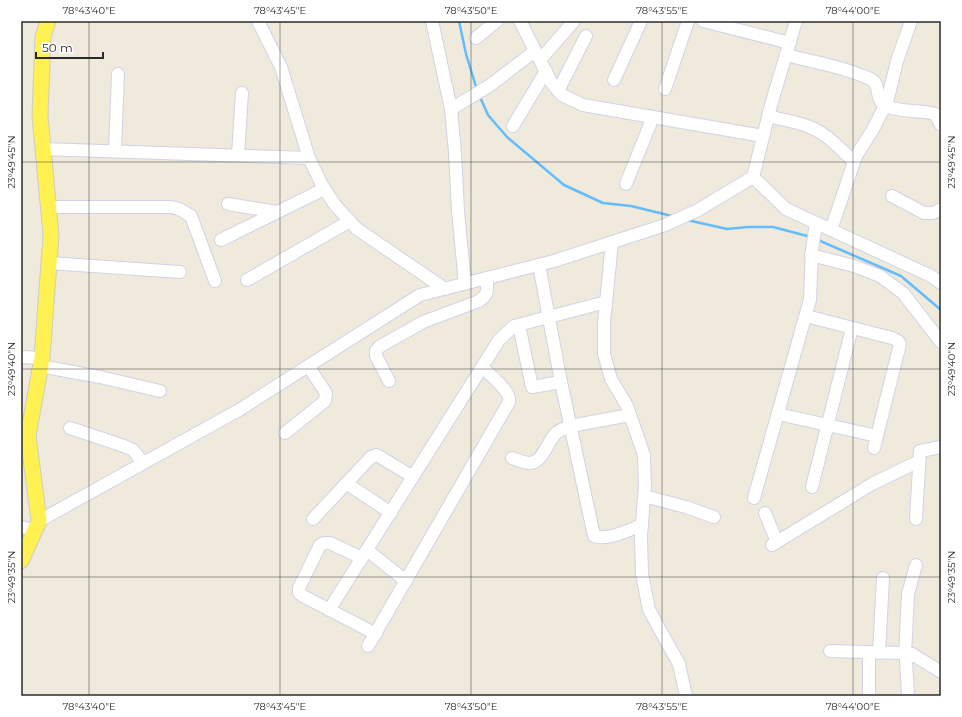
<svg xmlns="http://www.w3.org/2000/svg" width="962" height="717" viewBox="0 0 962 717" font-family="Montserrat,sans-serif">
  <rect width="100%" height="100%" fill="#efeadc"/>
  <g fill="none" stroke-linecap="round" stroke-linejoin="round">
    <g stroke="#64bcfc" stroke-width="2.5">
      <path d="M459 21 466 54 477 90"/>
      <path d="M480 97 488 115 507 137 564 185 603 203 631 206 672 216"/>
      <path d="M687 220 727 229 748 227H773L811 237"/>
      <path d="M818 240 901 276 941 310"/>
    </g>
    <defs>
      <g id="minor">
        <path d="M258 21 281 67 309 158 322 185 335 205 357 229 445 289"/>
        <path d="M432 21 451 109 455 152 458 211 465 284"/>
        <path d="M520 21 551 82 562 95 583 105 763 136"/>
        <path d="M703 21 790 43"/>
        <path d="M476 38 497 21"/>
        <path d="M786 55C810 61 834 65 858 74 862 76 868 77 872 80 881 85 874 100 886 106 901 113 919 109 935 114L941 125"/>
        <path d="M540 60 574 21"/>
        <path d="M614 80 641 21"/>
        <path d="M665 89 688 21"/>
        <path d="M558 91 586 36"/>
        <path d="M451 109 489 86 535 51"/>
        <path d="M768 116C786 121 809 123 824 135 835 142 844 153 854 162"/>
        <path d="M513 126 546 71"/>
        <path d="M43 149 309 158"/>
        <path d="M115 151 118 74"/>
        <path d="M238 155 242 93"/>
        <path d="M753 177 786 209 931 276 941 283"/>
        <path d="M626 184 653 117"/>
        <path d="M892 196 924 213H933L941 209"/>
        <path d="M228 204 277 212"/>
        <path d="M49 207H172L179 209 191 216 215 281"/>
        <path d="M831 230 856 156 872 131 887 102 897 61 911 21"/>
        <path d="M221 240 324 189"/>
        <path d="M612 242 604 323V354L611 379 627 406 644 455 645 485 641 536 642 574 649 610 679 664 686 696"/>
        <path d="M811 255 854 266 880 276 903 293 941 342"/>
        <path d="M49 263 180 272"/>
        <path d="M539 265 561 382"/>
        <path d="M247 280 350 221"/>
        <path d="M806 316 892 338 898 341 900 344 874 448"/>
        <path d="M519 325 532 387 561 382 594 536C608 541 628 530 642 525"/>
        <path d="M21 357 42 358"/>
        <path d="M40 366 100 377 160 391"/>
        <path d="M389 381 376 356V351L379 347 423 322 479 301C489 294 487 290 487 278"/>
        <path d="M778 414 877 436"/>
        <path d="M70 428 124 446 133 450 143 463"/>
        <path d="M285 433 325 401 326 393 308 366"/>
        <path d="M512 458C517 460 524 463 530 463 543 462 548 441 556 433 560 430 565 428 570 426L630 415"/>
        <path d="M346 483 391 513"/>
        <path d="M812 487 852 328"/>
        <path d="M644 496 686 507 714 517"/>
        <path d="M754 498 807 310 810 300 812 250 816 223"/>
        <path d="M765 513 777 542"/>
        <path d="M313 519 371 457 377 455 413 477"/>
        <path d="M916 519 920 451 941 447"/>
        <path d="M39 521 239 410 420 295 554 261 665 225 698 210 753 177 771 105 796 21"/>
        <path d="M21 527 35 530"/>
        <path d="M772 545 872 484 919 461"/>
        <path d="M367 550 406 581"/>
        <path d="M362 558 330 543H324L320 545 299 588V593L303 596 376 634"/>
        <path d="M329 610 499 340 514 326 606 302"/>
        <path d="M368 646 509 402C512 392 489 374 482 367"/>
        <path d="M830 651 902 653 908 658"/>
        <path d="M869 652V696"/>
        <path d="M879 653 883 578"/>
        <path d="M905 655 908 594 916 565"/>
        <path d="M908 696 906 660 912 654 941 672"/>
      </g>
      <path id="major" d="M21 561 39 521 28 436 42 358 51 235 40 116 43 37 48 21"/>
    </defs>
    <use href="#minor" stroke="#d1d2e6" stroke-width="14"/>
    <use href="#major" stroke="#ccc" stroke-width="17"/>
    <use href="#minor" stroke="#fff" stroke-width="12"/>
    <use href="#major" stroke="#fff151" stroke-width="15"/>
  </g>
  <path fill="none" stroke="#2b2b2b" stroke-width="1" stroke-opacity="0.45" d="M89 21V696M280 21V696M471 21V696M662 21V696M853 21V696M21 162H941M21 369H941M21 577H941"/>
  <rect width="962" height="717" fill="none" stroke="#ffffff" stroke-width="44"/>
  <path d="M36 52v6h67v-6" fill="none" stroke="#2b2b2b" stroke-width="2"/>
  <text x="42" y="52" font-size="12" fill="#2b2b2b" stroke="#ffffff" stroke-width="3" paint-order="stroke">50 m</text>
  <rect x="22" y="22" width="918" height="673" fill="none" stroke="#2b2b2b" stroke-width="1.5"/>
  <g font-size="10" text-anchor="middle" fill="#2b2b2b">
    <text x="89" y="14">78°43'40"E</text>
    <text x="280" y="14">78°43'45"E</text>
    <text x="471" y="14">78°43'50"E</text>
    <text x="662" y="14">78°43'55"E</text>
    <text x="853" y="14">78°44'00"E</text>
    <text transform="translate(11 162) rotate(-90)" y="4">23°49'45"N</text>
    <text transform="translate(951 162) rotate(-90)" y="4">23°49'45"N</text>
    <text transform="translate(11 369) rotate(-90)" y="4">23°49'40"N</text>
    <text transform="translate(951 369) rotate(-90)" y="4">23°49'40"N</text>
    <text transform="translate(11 577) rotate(-90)" y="4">23°49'35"N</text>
    <text transform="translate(951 577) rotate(-90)" y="4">23°49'35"N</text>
    <text x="89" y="710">78°43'40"E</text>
    <text x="280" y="710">78°43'45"E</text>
    <text x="471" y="710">78°43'50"E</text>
    <text x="662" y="710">78°43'55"E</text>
    <text x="853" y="710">78°44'00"E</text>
  </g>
</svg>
